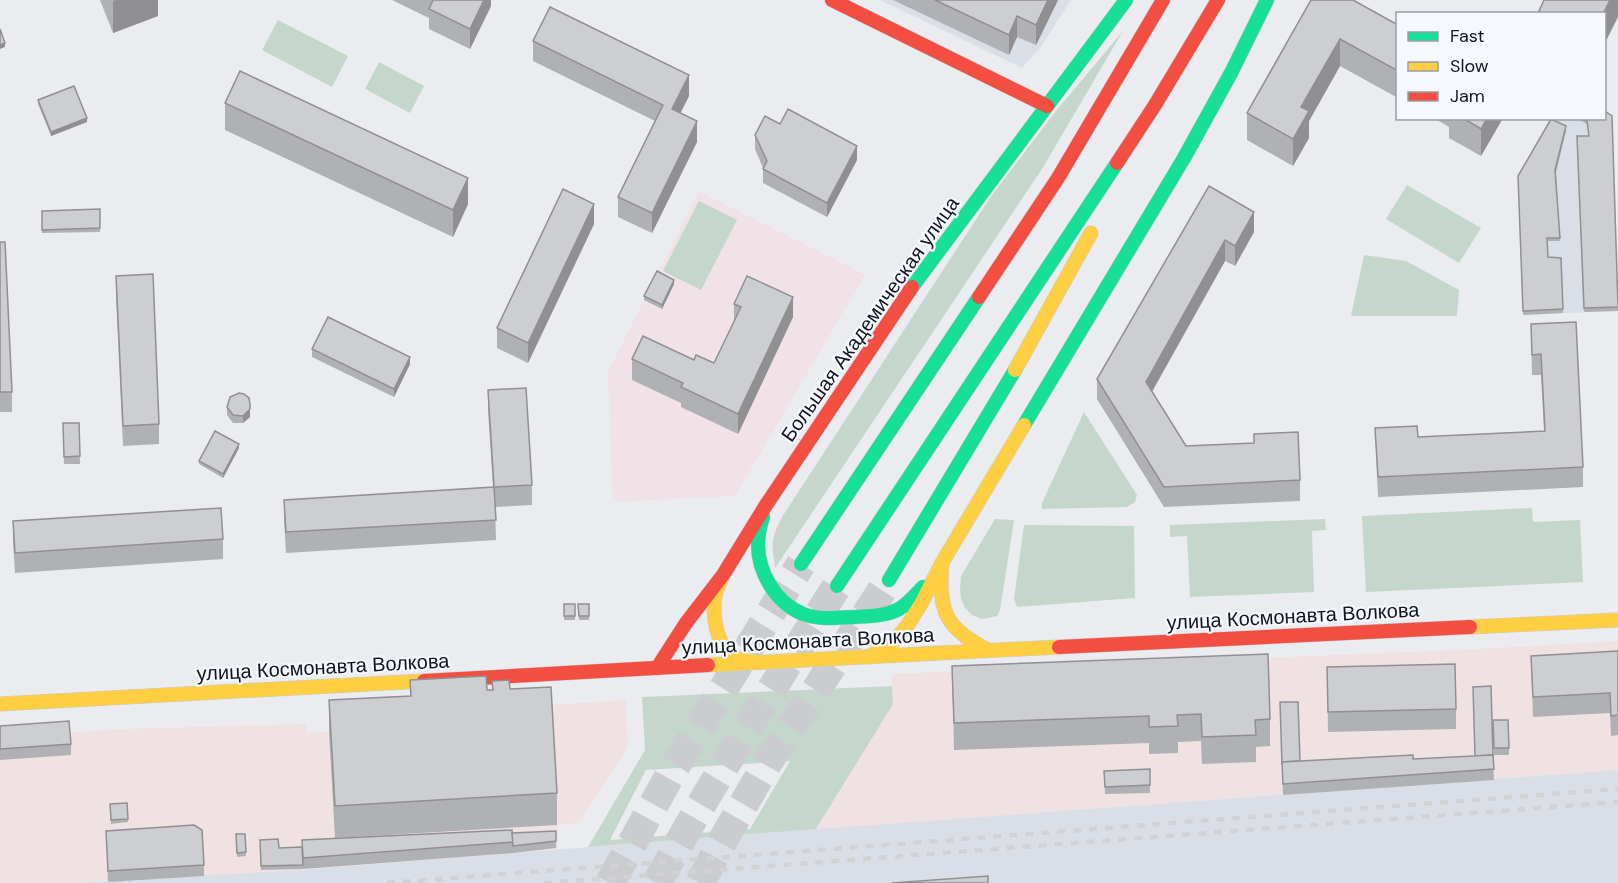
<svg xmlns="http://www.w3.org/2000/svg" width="1618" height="883" viewBox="0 0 1618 883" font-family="'DM Sans',sans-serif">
  <rect width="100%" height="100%" fill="#eaecef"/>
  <g fill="#f0e2e3">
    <path d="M1618 641V770L816 829 892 704V674L1476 649Z"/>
    <path d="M626 700 628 747 579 823 557 825 558 849 513 854 208 876 76 883H0V737L122 729 306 724 307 733 411 728 550 705Z"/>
  </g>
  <g fill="#dadfe7">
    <path d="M880 0H1071L1040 48 1022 68Z"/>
    <path d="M1604 118 1616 311 1523 315 1518 180 1553 119Z"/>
    <path d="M1618 770V883H76L299 870 816 829Z"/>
  </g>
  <path fill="#f0e2e6" d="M699 191 865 275 735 496 613 502 608 372Z"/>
  <g fill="#c5d7cc" fill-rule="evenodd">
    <path d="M278 20 348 56 332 87 262 50Z"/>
    <path d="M1123 31 1042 169 775 568C772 544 770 540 782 517L992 195 1056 111Z"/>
    <path d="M379 62 424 86 410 113 365 89Z"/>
    <path d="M1407 185 1481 228 1459 263 1386 219Z"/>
    <path d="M699 201 737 220 701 290 663 271Z"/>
    <path d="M1364 255 1406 261 1459 290 1457 316H1351Z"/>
    <path d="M1084 412 1137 495 1135 502 1127 507 1042 509V503Z"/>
    <path d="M1532 508 1533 522 1580 520 1583 582 1366 592 1362 516Z"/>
    <path d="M995 519 1014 520 1000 610 997 616 982 619 972 615 965 608 961 599 960 590 961 576Z"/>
    <path d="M1325 519 1326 530 1312 531 1314 592 1190 597 1187 536 1170 537V525Z"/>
    <path d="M1024 525 1134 526 1135 598 1017 607 1014 599Z"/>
    <path d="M892 686 893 704 816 829 588 847 645 750 642 697ZM790 761 750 829 610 840 646 770Z"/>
  </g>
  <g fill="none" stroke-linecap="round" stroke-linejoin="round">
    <g stroke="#cacccf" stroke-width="30" stroke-dasharray="30 15" stroke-linecap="butt">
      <path d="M610 883 674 768 801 564"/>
      <path d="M657 883C712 781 775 684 837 586"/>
      <path d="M700 883 728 831 768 762 889 580"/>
    </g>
    <defs>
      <g id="fast">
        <path d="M912 287 1126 0"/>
        <path d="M1024 425 1184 158 1231 73 1267 0"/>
        <path d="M763 517C760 526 758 535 758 544 758 573 776 603 803 614 820 620 837 618 854 617 869 616 886 616 899 609 908 604 916 594 923 587"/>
        <path d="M801 564 979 297"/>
        <path d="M889 580 1015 370"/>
        <path d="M837 586 1117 163"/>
      </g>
      <g id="slow">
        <path d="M1015 370 1091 233"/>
        <path d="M942 564C938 611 945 628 988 650"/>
        <path d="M722 578C720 584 716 590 715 596 712 614 716 644 732 655 739 660 747 661 755 662"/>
        <path d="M1470 627 1618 620"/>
        <path d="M869 657 893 642 907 626 921 604 943 561 1024 425"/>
        <path d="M708 665 1059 647"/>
        <path d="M0 704 424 681"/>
      </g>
      <g id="jam">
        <path d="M832 0 1047 106"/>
        <path d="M1117 163 1155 105 1218 0"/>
        <path d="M979 297 1058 178 1163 0"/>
        <path d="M1059 647 1470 627"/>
        <path d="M657 668 686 623 723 575 766 505 912 287"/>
        <path d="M424 681 708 665"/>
      </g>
    </defs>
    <use href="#fast" stroke="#c8c9cc" stroke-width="15"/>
    <use href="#slow" stroke="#c8c9cc" stroke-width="15"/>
    <use href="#jam" stroke="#c8c9cc" stroke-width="15"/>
    <use href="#fast" stroke="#16e098" stroke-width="14"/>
    <use href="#slow" stroke="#ffcf43" stroke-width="14"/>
    <use href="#jam" stroke="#f24e42" stroke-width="14"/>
    <g stroke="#d2d2d4" stroke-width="4.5" stroke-dasharray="8 8" stroke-linecap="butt">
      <path d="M387 883 1618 789"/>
      <path d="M544 883 1618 802"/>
    </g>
  </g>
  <g fill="#b0b1b4">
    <path d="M100 0H158V16L113 33Z"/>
    <path d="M392 0H491V6L470 49 429 29V18Z"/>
    <path d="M893 0H1058L1036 45 1017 37 1009 55Z"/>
    <path d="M1311 0 1398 25V98L1340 66 1309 121V138L1293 166 1247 140V113Z"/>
    <path d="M533 41 689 96 680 113 697 142 652 233 618 217V197L655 121 533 61Z"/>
    <path d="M38 100 87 122 51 136 38 104Z"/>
    <path d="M225 103 468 204 453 237 225 130Z"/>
    <path d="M1434 118H1503L1481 156 1449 138V127Z"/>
    <path d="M1576 118H1605L1618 286V311L1584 312 1577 136H1589L1587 124Z"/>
    <path d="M780 124 857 160 827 217 763 183V168L755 149V135Z"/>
    <path d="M1566 130 1556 173 1560 241H1547L1548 257 1561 258 1563 313 1523 315 1518 176Z"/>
    <path d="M1209 186 1254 232 1235 266 1225 261 1152 392 1186 446 1254 443V434L1300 480V501L1164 507 1097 399V379Z"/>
    <path d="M100 209V232L42 233V211Z"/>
    <path d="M594 224 528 363 497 348V328Z"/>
    <path d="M0 242 12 392V412H0Z"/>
    <path d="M116 276 159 424V444L123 446 116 296Z"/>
    <path d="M674 284 662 309 644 300V296Z"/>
    <path d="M734 304 793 317 738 434 681 407V403L632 380V359L694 360 714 363 734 322Z"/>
    <path d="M1531 324 1583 467V487L1378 497 1375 428 1418 437 1544 431 1541 375H1532Z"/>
    <path d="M312 349 410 364 394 397 312 357Z"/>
    <path d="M488 390 532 485V505L495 507 496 540 286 553 284 520V500L493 487 488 411Z"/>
    <path d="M227 407 250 411V417L243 423H233L227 415Z"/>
    <path d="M63 423H79L80 464H64Z"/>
    <path d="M239 448 223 478 199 464V461Z"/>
    <path d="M13 521 223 539V559L15 573 13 542Z"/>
    <rect x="564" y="604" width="11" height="16"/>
    <path d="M578 604H589V620H579Z"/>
    <path d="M1618 651V735L1611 736 1610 713 1533 717 1531 656Z"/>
    <path d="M952 666 1270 719V746L1256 747V762L1202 764 1201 741 1178 742V753L1149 754V743L954 750Z"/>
    <path d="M1327 667 1456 709V729L1328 732Z"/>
    <path d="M410 680 487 690H492V681L510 689 557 793V825L335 838 329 732V700L410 696Z"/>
    <path d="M1280 702 1300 761 1413 759 1493 755 1494 780 1283 795Z"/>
    <path d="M1493 720 1509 748V755H1494Z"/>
    <path d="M0 726 71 744V755L0 760Z"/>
    <path d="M1150 769V793L1105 794 1104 771Z"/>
    <path d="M127 803 128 822 111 824 110 804Z"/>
    <path d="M106 831 204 865V876L108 882Z"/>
    <path d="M556 831V848L513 853 303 869 261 870 260 840 279 848Z"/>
    <path d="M236 834H245L246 856 237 857Z"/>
  </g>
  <g fill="#909092">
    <path d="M116 0H158V16L113 33V1Z"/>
    <path d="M484 0H491V6L470 49V29Z"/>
    <path d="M1048 0H1058L1036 45V25Z"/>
    <path d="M1610 0H1618V17L1605 43V14H1603Z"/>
    <path d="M1017 16V37L1009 55V35Z"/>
    <path d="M1340 39V66L1309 121V138L1293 166V139L1301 107Z"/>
    <path d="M5 43V47L0 49V45Z"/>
    <path d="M689 75V96L672 130V109Z"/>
    <path d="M87 118V122L51 136V132Z"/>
    <path d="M1487 118H1503L1481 156V129Z"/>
    <path d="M697 121V142L652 233V213Z"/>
    <path d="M1566 126V130L1555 173V170Z"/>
    <path d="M857 146V160L827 217V203Z"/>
    <path d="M468 178V204L453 237V210Z"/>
    <path d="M594 204V224L528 363V343Z"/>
    <path d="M1254 212V232L1235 266V246Z"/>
    <path d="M1225 240V261L1146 402V382Z"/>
    <path d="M674 280V284L662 309V305Z"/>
    <path d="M793 297V317L738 434V414Z"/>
    <path d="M410 357V364L394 397V389Z"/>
    <path d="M250 404V417L243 423V416Z"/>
    <path d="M239 444V448L223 478V474Z"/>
  </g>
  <g fill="#cdced1" stroke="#909092" stroke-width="1.5">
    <path d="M433 0H484L470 29 429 9Z"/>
    <path d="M935 0H1048L1036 25 1017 16 1009 35Z"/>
    <path d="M1311 0H1353L1398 25V71L1340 39 1301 107 1309 111 1293 139 1247 113Z"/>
    <path d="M1544 0H1610L1603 14H1544L1539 11Z"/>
    <path d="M550 7 689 75 672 109 697 121 652 213 618 197 663 105 533 41Z"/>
    <path d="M0 29 5 43 0 45Z"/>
    <path d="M240 71 468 178 453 210 225 103Z"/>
    <path d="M74 86 87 118 51 132 38 100Z"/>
    <path d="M788 109 857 146 827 203 763 169 767 161 755 135 765 116 780 124Z"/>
    <path d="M1605 111 1612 116 1618 307 1584 308 1577 136H1589L1587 121 1583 118H1605Z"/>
    <path d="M1463 118H1487L1481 129Z"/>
    <path d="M1551 119 1566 126 1555 170 1560 238H1547L1548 257 1561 258 1563 309 1523 311 1518 176Z"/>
    <path d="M1209 186 1254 212 1235 246 1225 240 1146 382 1186 446 1254 443V434L1298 432 1300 480 1164 487 1097 379Z"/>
    <path d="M563 189 594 204 528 343 497 328Z"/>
    <path d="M100 209V228L42 230V211Z"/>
    <path d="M0 242H5L12 392H0Z"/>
    <path d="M657 271 674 280 662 305 644 296Z"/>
    <path d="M153 274 159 424 123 426 116 276Z"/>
    <path d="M747 276 793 297 738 414 681 387 683 383 632 359 643 336 694 360 696 355 714 363 741 307 734 304Z"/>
    <path d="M328 317 410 357 394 389 312 349Z"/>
    <path d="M1576 322 1583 467 1378 477 1375 428 1417 426 1418 437 1545 431 1541 354 1532 355 1531 324Z"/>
    <path d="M526 388 532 485 494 487 496 520 286 532 284 500 494 487 488 390Z"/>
    <path d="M239 393 244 394 249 398 250 404V409L243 416 233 415 227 407 230 397Z"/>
    <path d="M63 423H79L80 456 64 457Z"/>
    <path d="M215 431 239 444 223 474 199 461Z"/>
    <path d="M221 508 223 539 15 553 13 521Z"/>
    <rect x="564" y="604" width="11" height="12"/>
    <path d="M578 604H589V616H579Z"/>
    <path d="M1618 651V715L1611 716 1610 693 1533 697 1531 656Z"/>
    <path d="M1268 654 1270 719 1255 720 1256 735 1202 737 1201 714 1177 715 1178 726 1149 727V716L954 723 952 666Z"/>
    <path d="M1455 664 1456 709 1328 712 1327 667Z"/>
    <path d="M486 676 487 690H493L492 681 509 680 510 689 551 687 557 793 335 806 329 700 411 696 410 680Z"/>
    <path d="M1491 686 1493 755 1475 756 1473 687Z"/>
    <path d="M1280 702H1298L1300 761 1282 762V765Z"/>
    <path d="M1493 720H1508L1509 748H1494Z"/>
    <path d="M69 721 71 744 0 749V726Z"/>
    <path d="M1413 755V759L1493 755 1494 769 1283 784 1282 762Z"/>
    <path d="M1150 769V785L1105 787 1104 771Z"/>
    <path d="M127 803 128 819 111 820 110 804Z"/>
    <path d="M194 825 202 830 204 865 108 871 106 831Z"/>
    <path d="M512 830 513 842 303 858 302 840Z"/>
    <path d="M556 831V841L513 846 512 833Z"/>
    <path d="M236 834H245L246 852 237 853Z"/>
    <path d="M278 839 279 848 302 847 303 865 261 866 260 840Z"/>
    <path d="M988 876V883H892Z"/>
  </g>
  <g text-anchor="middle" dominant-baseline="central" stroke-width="4.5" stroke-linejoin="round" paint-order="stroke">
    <g font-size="20" fill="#141518" stroke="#f5f8fe">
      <text transform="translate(870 319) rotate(-55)">Большая Академическая улица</text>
      <text transform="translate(1293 616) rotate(-3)">улица Космонавта Волкова</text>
      <text transform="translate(808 641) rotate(-3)">улица Космонавта Волкова</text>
      <text transform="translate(323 667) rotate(-3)">улица Космонавта Волкова</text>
    </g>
  </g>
  <rect x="1396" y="12" width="210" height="108" fill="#f5f8fe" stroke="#9b9da2" stroke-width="1.5"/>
  <rect x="1408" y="32" width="30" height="9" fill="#16e098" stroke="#9b9da2" stroke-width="1.5"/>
  <text x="1450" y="42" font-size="18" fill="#141518">Fast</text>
  <rect x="1408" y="62" width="30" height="9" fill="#ffcf43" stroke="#9b9da2" stroke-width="1.5"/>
  <text x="1450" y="72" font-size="18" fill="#141518">Slow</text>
  <rect x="1408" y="92" width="30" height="9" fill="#f24e42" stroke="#9b9da2" stroke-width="1.5"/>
  <text x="1450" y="102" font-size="18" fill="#141518">Jam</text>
</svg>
